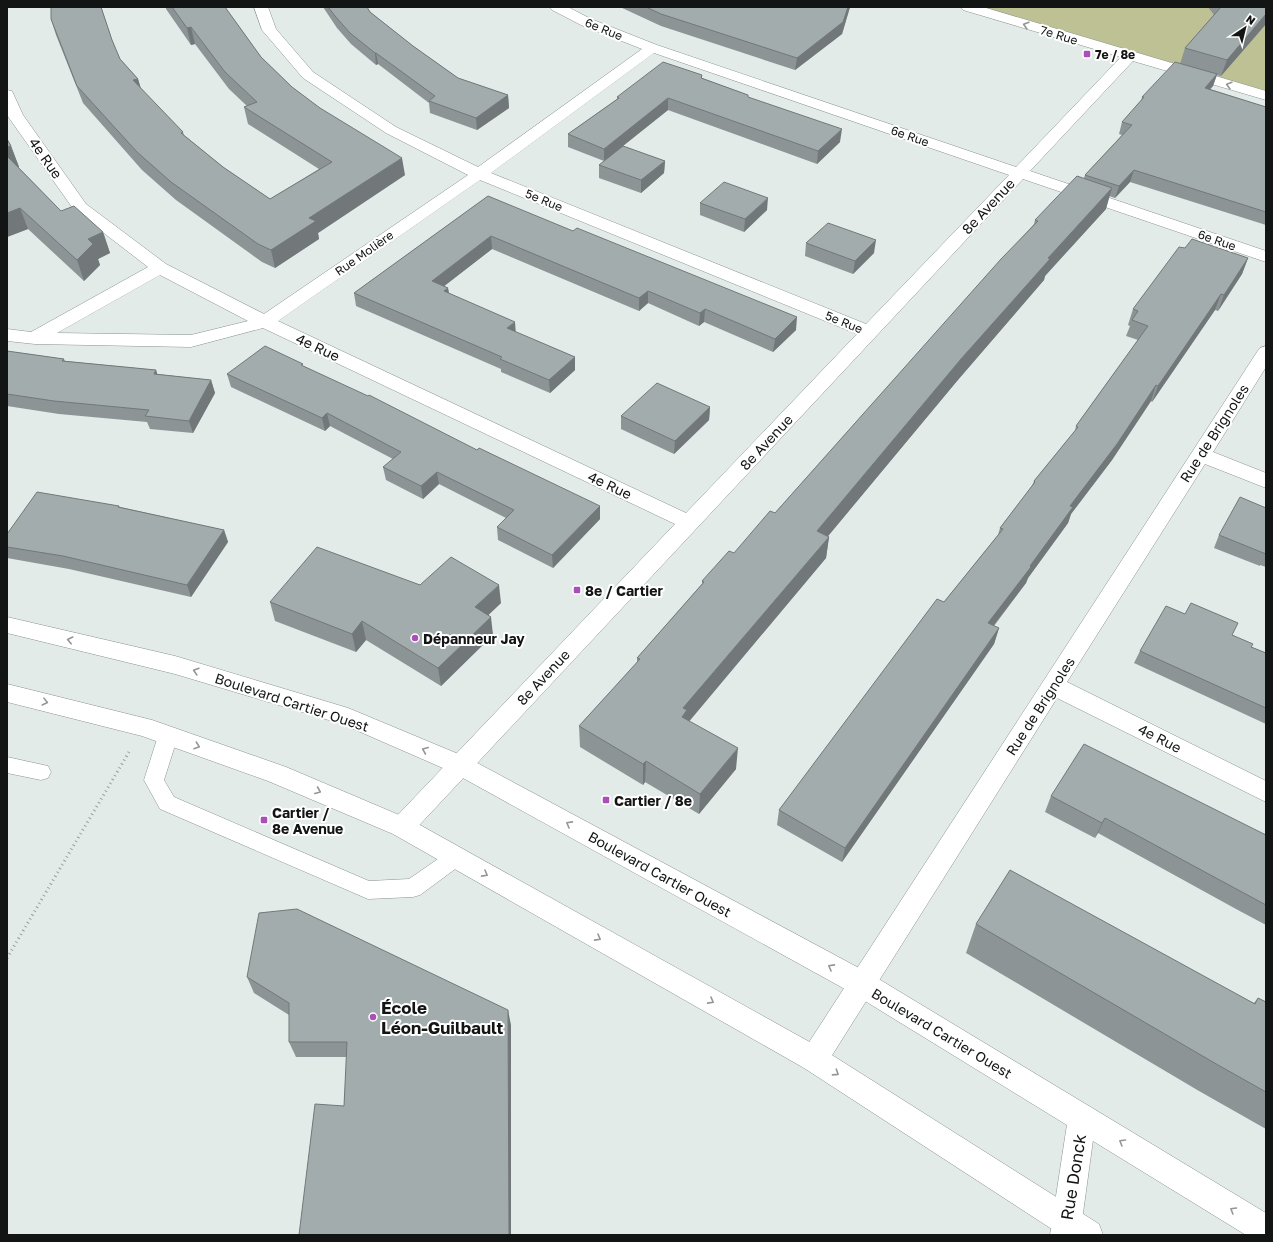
<svg xmlns="http://www.w3.org/2000/svg" width="1273" height="1242" viewBox="0 0 1273 1242" font-family="'Golos Text',sans-serif">
  <rect width="100%" height="100%" fill="#e2ebe8"/>
  <path fill="#bec194" d="M968 7H1266V96Z"/>
  <g fill="none" stroke-linecap="round" stroke-linejoin="round">
    <defs>
      <g id="service">
        <path d="M168 728 175 730 178 736 164 780 174 797 369 881 409 879 448 852 455 849 462 852 465 858 462 864 420 895 413 897 368 899 160 809 144 780 158 736 161 730Z"/>
        <path d="M7 757 48 766 51 772 48 778 41 780 7 773Z"/>
      </g>
      <g id="minor">
        <path d="M254 7H268L276 29 313 72 396 127 478 167 642 49 581 25 552 10 550 7H568L591 19 657 45 1016 167 1121 57 963 10 961 7H983L1266 91V100L1133 61 1030 171 1266 251V262L1023 179 411 834 402 838 393 834 390 827 393 820 675 524 263 328 191 347 35 344 7 341V329L31 332 148 267 74 210 7 115V90L12 91 23 115 86 204 166 264 264 314 468 175 386 133 303 78 262 30ZM654 53 1009 175 866 324 491 173ZM480 180 857 334 686 513 278 321ZM160 275 248 321 191 335 57 333Z"/>
        <path d="M1266 346V367L1213 452 1266 473V488L1205 464 1067 682 1266 781V802L1057 698 824 1068 814 1072 804 1068 800 1059 804 1050 1257 352 1260 348Z"/>
        <path d="M1082 1104 1092 1108 1096 1118 1080 1235H1050L1068 1118 1072 1108Z"/>
      </g>
      <g id="tertiary">
        <path d="M7 617 175 656 348 708 468 758 872 975 1266 1213V1235H1246L852 993 452 772 342 724 175 674 7 633Z"/>
        <path d="M7 684 152 720 286 767 411 820 824 1050 1099 1224 1103 1235H1061L804 1068 393 834 268 781 142 736 7 702Z"/>
      </g>
    </defs>
    <use href="#service" stroke="#8b9491" stroke-width="1"/>
    <use href="#minor" stroke="#8b9491" stroke-width="1"/>
    <use href="#tertiary" stroke="#8b9491" stroke-width="1"/>
    <path stroke="#989f9d" stroke-width="3" stroke-dasharray="1 3.5" stroke-linecap="butt" d="M7 958 129 752"/>
    <use href="#service" fill="#fff" fill-rule="evenodd"/>
    <use href="#minor" fill="#fff" fill-rule="evenodd"/>
    <use href="#tertiary" fill="#fff" fill-rule="evenodd"/>
  </g>
  <g fill="#8c9495">
    <path d="M51 7H102V10L112 40 120 59 138 79 141 89 183 132 184 135 223 167 270 199 319 169 248 124 244 107 247 106 229 89 195 44 191 45 166 9V7H225L261 57 292 87 405 175 318 233 319 239 275 268 262 262 176 200 142 170 83 103 56 35 51 19Z"/>
    <path d="M323 7H367L370 12 413 46 458 78 508 95 509 108 477 130 430 113 429 103 378 64 376 65 351 44 337 28Z"/>
    <path d="M620 7H850L842 34 795 70 661 26Z"/>
    <path d="M1208 7H1266V24L1221 76 1217 75 1213 86 1210 89 1266 107V225L1130 182 1115 198 1109 196 1106 209 1054 266 1045 276 1044 280 957 381 828 536 829 537 826 558 689 721 736 769 699 814 645 782 643 785 580 747 579 726 637 663V658L702 584V581L734 553 775 513 1034 224 1035 220 1084 178 1085 175 1122 135 1119 134 1122 122 1141 101 1142 97 1180 64 1185 48 1214 15Z"/>
    <path d="M702 75V78L748 95V97L840 142 817 164 668 110 623 146 665 161 664 173 641 193 599 178V165L604 161 568 147V134L617 99V97Z"/>
    <path d="M7 139 11 146 19 167H18L61 211 103 232 110 253 98 259 100 265 84 281 28 229 7 237Z"/>
    <path d="M488 196 796 330 773 352 704 322 699 326 648 303 639 311 492 249 444 286 448 288 449 293 515 332 575 357V370L550 393 501 372V369L356 306 354 293Z"/>
    <path d="M700 203 767 210 744 232 700 215Z"/>
    <path d="M806 243 874 253 853 274 805 256Z"/>
    <path d="M1185 248 1248 258 1242 274 1218 311 1215 310 1152 402 1151 401 1112 460 1071 514 1068 523 1028 578 1026 583 994 626 999 628 994 644 842 862 777 825 779 810 944 602 998 535 1000 528 1032 486 1034 481 1075 431 1076 426 1138 340 1126 336 1130 326 1128 325 1133 309Z"/>
    <path d="M7 351 64 359 65 361 156 370 157 374 211 380 215 393 193 433 150 429 147 422 59 414 7 406Z"/>
    <path d="M303 366 600 519 553 568 498 540 497 527 506 518 439 484 423 499 386 480 383 467 393 459 330 426 325 431 231 387 227 374Z"/>
    <path d="M710 407 709 420 674 454 621 429V416Z"/>
    <path d="M119 506 120 507 224 530 228 542 191 597 69 569 7 558V534Z"/>
    <path d="M1266 508V567L1260 565V566L1214 548 1219 535Z"/>
    <path d="M420 585 501 603 488 615 493 635 441 686 366 640 356 652 275 621 270 602Z"/>
    <path d="M1233 635 1251 647 1266 653V724L1134 663 1140 651Z"/>
    <path d="M1051 796 1266 835V925L1236 909 1098 833 1095 838 1045 812Z"/>
    <path d="M976 924 1254 1003 1258 998 1266 1002V1129L1199 1091 966 953Z"/>
    <path d="M247 977 511 1025V1235H299L344 1106 347 1057H296L289 1042V1015L254 993Z"/>
  </g>
  <g fill="#727879">
    <path d="M848 7H850L842 34 795 70 797 58Z"/>
    <path d="M1266 14V24L1221 76 1227 60Z"/>
    <path d="M191 27 195 44 191 45 187 28Z"/>
    <path d="M375 53H376L378 64 376 65Z"/>
    <path d="M1217 74 1213 86 1201 99 1205 88Z"/>
    <path d="M138 79 143 96 133 80Z"/>
    <path d="M508 95 509 108 477 130 476 118Z"/>
    <path d="M668 98V110L604 161V149Z"/>
    <path d="M842 129 840 142 817 164 818 151Z"/>
    <path d="M11 146 19 167 8 170 7 166V147Z"/>
    <path d="M402 158 405 175 318 233 319 239 275 268 271 250 309 218Z"/>
    <path d="M665 161 664 173 641 193V180Z"/>
    <path d="M1134 170 1130 182 1115 198 1119 186Z"/>
    <path d="M1112 188 1106 209 1054 266 1045 276 1044 280 957 381 814 553 817 531 961 359 1060 245Z"/>
    <path d="M768 198 767 210 744 232 745 219Z"/>
    <path d="M20 208 28 229 7 237V213Z"/>
    <path d="M103 232 110 253 98 259 100 265 84 281 77 260 88 239Z"/>
    <path d="M491 236 492 249 434 294 432 281Z"/>
    <path d="M876 240 874 253 853 274 855 261Z"/>
    <path d="M1248 258 1242 274 1218 311 1224 295Z"/>
    <path d="M448 288 450 301 444 291Z"/>
    <path d="M648 291V303L639 311V298Z"/>
    <path d="M1221 294 1215 310 1152 402 1158 386Z"/>
    <path d="M705 309 704 322 699 326 700 313Z"/>
    <path d="M797 317 796 330 773 352 775 339Z"/>
    <path d="M515 322 516 335 507 328Z"/>
    <path d="M575 357V370L550 393 549 380Z"/>
    <path d="M156 370 160 383 154 374Z"/>
    <path d="M211 380 215 393 193 433 189 421Z"/>
    <path d="M1156 385 1151 401 1112 460 1071 514 1068 523 1028 578 1026 583 983 639 988 623 1030 566 1070 506Z"/>
    <path d="M710 407 709 420 674 454 675 441Z"/>
    <path d="M327 413 330 426 325 431 322 418Z"/>
    <path d="M437 472 439 484 423 499 421 486Z"/>
    <path d="M600 506V519L553 568 552 555Z"/>
    <path d="M224 530 228 542 191 597 187 585Z"/>
    <path d="M829 537 826 558 687 724 682 717 683 708Z"/>
    <path d="M499 585 501 603 477 626 475 607Z"/>
    <path d="M491 617 493 635 441 686 438 668Z"/>
    <path d="M362 621 366 640 356 652 352 634Z"/>
    <path d="M999 628 994 644 842 862 845 848Z"/>
    <path d="M738 748 736 769 699 814 700 794Z"/>
    <path d="M646 761 645 782 643 785V764Z"/>
    <path d="M1105 818 1098 833 1095 838 1102 823Z"/>
    <path d="M508 1010 511 1025V1235H509Z"/>
  </g>
  <g fill="#a3acad" stroke="#727879">
    <path d="M51 7H101L112 40 120 59 138 79 133 80 183 132 181 133 223 167 270 199 332 162 244 107 257 102 225 72 191 27 187 28 172 7H225L261 57 292 87 320 108 402 158 309 218 316 221 271 250 258 244 171 182 137 152 77 86 51 19Z"/>
    <path d="M328 7H367L370 12 413 46 458 78 508 95 476 118 429 101 435 96 376 53H375L350 33 335 16Z"/>
    <path d="M646 7H848L843 22 797 58 661 14Z"/>
    <path d="M1221 7H1266V14L1227 60 1185 48Z"/>
    <path d="M663 62 702 75 701 78 748 95V97L842 129 818 151 668 98 604 149 568 134 619 98 617 97Z"/>
    <path d="M1175 62 1217 74 1205 88 1266 107V212L1134 170 1119 186 1085 175 1132 125 1122 122 1144 97H1142Z"/>
    <path d="M7 139 11 146 7 147Z"/>
    <path d="M623 146 665 161 641 180 599 165Z"/>
    <path d="M7 156 61 211 74 206 103 232 88 239 93 244 77 260 20 208 7 213Z"/>
    <path d="M1077 176 1112 188 1060 245 1048 258 1050 259 961 359 817 531 829 537 683 708 687 710 682 717 738 748 700 794 646 761 643 764 579 726 640 659 637 658 704 582 702 581 729 551 734 553 770 511 775 513 1001 259 1038 221 1035 220Z"/>
    <path d="M724 182 768 198 745 219 700 203Z"/>
    <path d="M488 196 573 231 577 228 797 317 775 339 705 309 700 313 648 291 639 298 491 236 432 281 448 288 444 291 515 322 507 328 575 357 549 380 500 359 502 357 354 293Z"/>
    <path d="M828 223 876 240 855 261 806 243Z"/>
    <path d="M1192 239 1248 258 1224 295 1221 294 1158 386 1156 385 1117 444 1070 506 1073 507 1030 566 1031 567 988 623 999 628 845 848 779 810 937 599 944 602 1003 529 1000 528 1035 482 1034 481 1078 427 1076 426 1148 326 1132 320 1138 311 1133 309 1179 247 1185 248Z"/>
    <path d="M265 346 303 364 301 365 368 396 369 395 477 450 479 448 600 506 552 555 497 527 514 510 437 472 421 486 383 467 401 452 327 413 322 418 227 374Z"/>
    <path d="M7 351 64 359 62 361 156 370 154 374 211 380 189 421 145 416 149 410 54 401 7 394Z"/>
    <path d="M657 383 710 407 675 441 621 416Z"/>
    <path d="M37 492 119 506 118 507 224 530 187 585 63 556 7 547V534Z"/>
    <path d="M1240 497 1266 508V554L1219 535Z"/>
    <path d="M317 547 420 585 451 557 499 585 475 607 491 617 438 668 362 621 352 634 270 602Z"/>
    <path d="M1191 603 1238 623 1232 635 1253 644 1251 647 1266 653V708L1140 651 1166 606 1185 614Z"/>
    <path d="M1084 744 1266 835V905L1105 818 1102 823 1051 796Z"/>
    <path d="M1010 870 1255 1004 1258 998 1266 1002V1092L1218 1065 976 924Z"/>
    <path d="M297 909 508 1010 509 1235H299L315 1104 344 1106 347 1042H289V1003L247 977 259 913Z"/>
  </g>
  <defs><path id="oneway-chevron" d="M-2-3.5L2.5 0L-2 3.5" fill="none" stroke-width="1.6" stroke-linecap="round" stroke-linejoin="round"/></defs>
  <g stroke="#949695">
    <use href="#oneway-chevron" transform="translate(1026 25) rotate(-163)"/>
    <use href="#oneway-chevron" transform="translate(1229 85) rotate(-164)"/>
    <use href="#oneway-chevron" transform="translate(70 640) rotate(-167)"/>
    <use href="#oneway-chevron" transform="translate(196 671) rotate(-163)"/>
    <use href="#oneway-chevron" transform="translate(45 702) rotate(14)"/>
    <use href="#oneway-chevron" transform="translate(197 746) rotate(19)"/>
    <use href="#oneway-chevron" transform="translate(425 750) rotate(-157)"/>
    <use href="#oneway-chevron" transform="translate(318 791) rotate(23)"/>
    <use href="#oneway-chevron" transform="translate(569 824) rotate(-151)"/>
    <use href="#oneway-chevron" transform="translate(485 874) rotate(29)"/>
    <use href="#oneway-chevron" transform="translate(598 938) rotate(29)"/>
    <use href="#oneway-chevron" transform="translate(831 967) rotate(-151)"/>
    <use href="#oneway-chevron" transform="translate(711 1001) rotate(29)"/>
    <use href="#oneway-chevron" transform="translate(836 1073) rotate(33)"/>
    <use href="#oneway-chevron" transform="translate(1122 1142) rotate(-149)"/>
    <use href="#oneway-chevron" transform="translate(1233 1210) rotate(-149)"/>
  </g>
  <g fill="#aa4eb8" stroke="#fff" stroke-width="1.5">
    <rect x="1083" y="50" width="8" height="8" rx="2"/>
    <rect x="573" y="586" width="8" height="8" rx="2"/>
    <circle cx="415" cy="638" r="4"/>
    <rect x="602" y="796" width="8" height="8" rx="2"/>
    <rect x="260" y="816" width="8" height="8" rx="2"/>
    <circle cx="373" cy="1017" r="4"/>
  </g>
  <g text-anchor="middle" dominant-baseline="central" stroke-width="4" stroke-linejoin="round" paint-order="stroke">
    <g font-size="12" fill="#121514" stroke="#fff">
      <text transform="translate(604 29) rotate(22)">6e Rue</text>
      <text transform="translate(1059 35) rotate(17)">7e Rue</text>
      <text transform="translate(910 136) rotate(19)">6e Rue</text>
      <text transform="translate(544 200) rotate(22)">5e Rue</text>
      <text transform="translate(1217 240) rotate(19)">6e Rue</text>
      <text transform="translate(364 253) rotate(-35)">Rue Molière</text>
      <text transform="translate(844 322) rotate(22)">5e Rue</text>
    </g>
    <g font-size="12" font-weight="bold" fill="#121514" stroke="#fff" text-anchor="start">
      <text x="1095" y="54">7e / 8e</text>
    </g>
    <g font-size="14" fill="#121514" stroke="#fff">
      <text transform="translate(46 158) rotate(55)">4e Rue</text>
      <text transform="translate(988 206) rotate(-47)">8e Avenue</text>
      <text transform="translate(318 347) rotate(25)">4e Rue</text>
      <text transform="translate(1214 433) rotate(-57)">Rue de Brignoles</text>
      <text transform="translate(766 442) rotate(-47)">8e Avenue</text>
      <text transform="translate(610 485) rotate(25)">4e Rue</text>
      <text transform="translate(543 677) rotate(-47)">8e Avenue</text>
      <text transform="translate(292 702) rotate(18)">Boulevard Cartier Ouest</text>
      <text transform="translate(1040 706) rotate(-57)">Rue de Brignoles</text>
      <text transform="translate(1160 738) rotate(27)">4e Rue</text>
      <text transform="translate(660 874) rotate(29)">Boulevard Cartier Ouest</text>
      <text transform="translate(942 1033) rotate(31)">Boulevard Cartier Ouest</text>
    </g>
    <g font-size="14" font-weight="bold" fill="#121514" stroke="#fff" text-anchor="start">
      <text x="585" y="590">8e / Cartier</text>
      <text x="423" y="638">Dépanneur Jay</text>
      <text x="614" y="800">Cartier / 8e</text>
      <text x="272" y="812">Cartier /<tspan x="272" dy="16">8e Avenue</tspan></text>
    </g>
    <g font-size="17" font-weight="bold" fill="#121514" stroke="#fff" text-anchor="start">
      <text x="381" y="1007">École<tspan x="381" dy="20">Léon-Guilbault</tspan></text>
    </g>
    <g font-size="17" fill="#121514" stroke="#fff">
      <text transform="translate(1073 1177) rotate(-81)">Rue Donck</text>
    </g>
  </g>
  <rect width="1273" height="1242" fill="none" stroke="#121514" stroke-width="16"/>
  <g transform="translate(1245 28) rotate(35)" stroke="#ffffff" stroke-width="3" paint-order="stroke">
  <path d="M0-3L7 15L0 10L-7 15Z" fill="#121514"/>
  <text y="-6" font-size="11" font-weight="bold" text-anchor="middle" fill="#121514">N</text>
  </g>
</svg>
